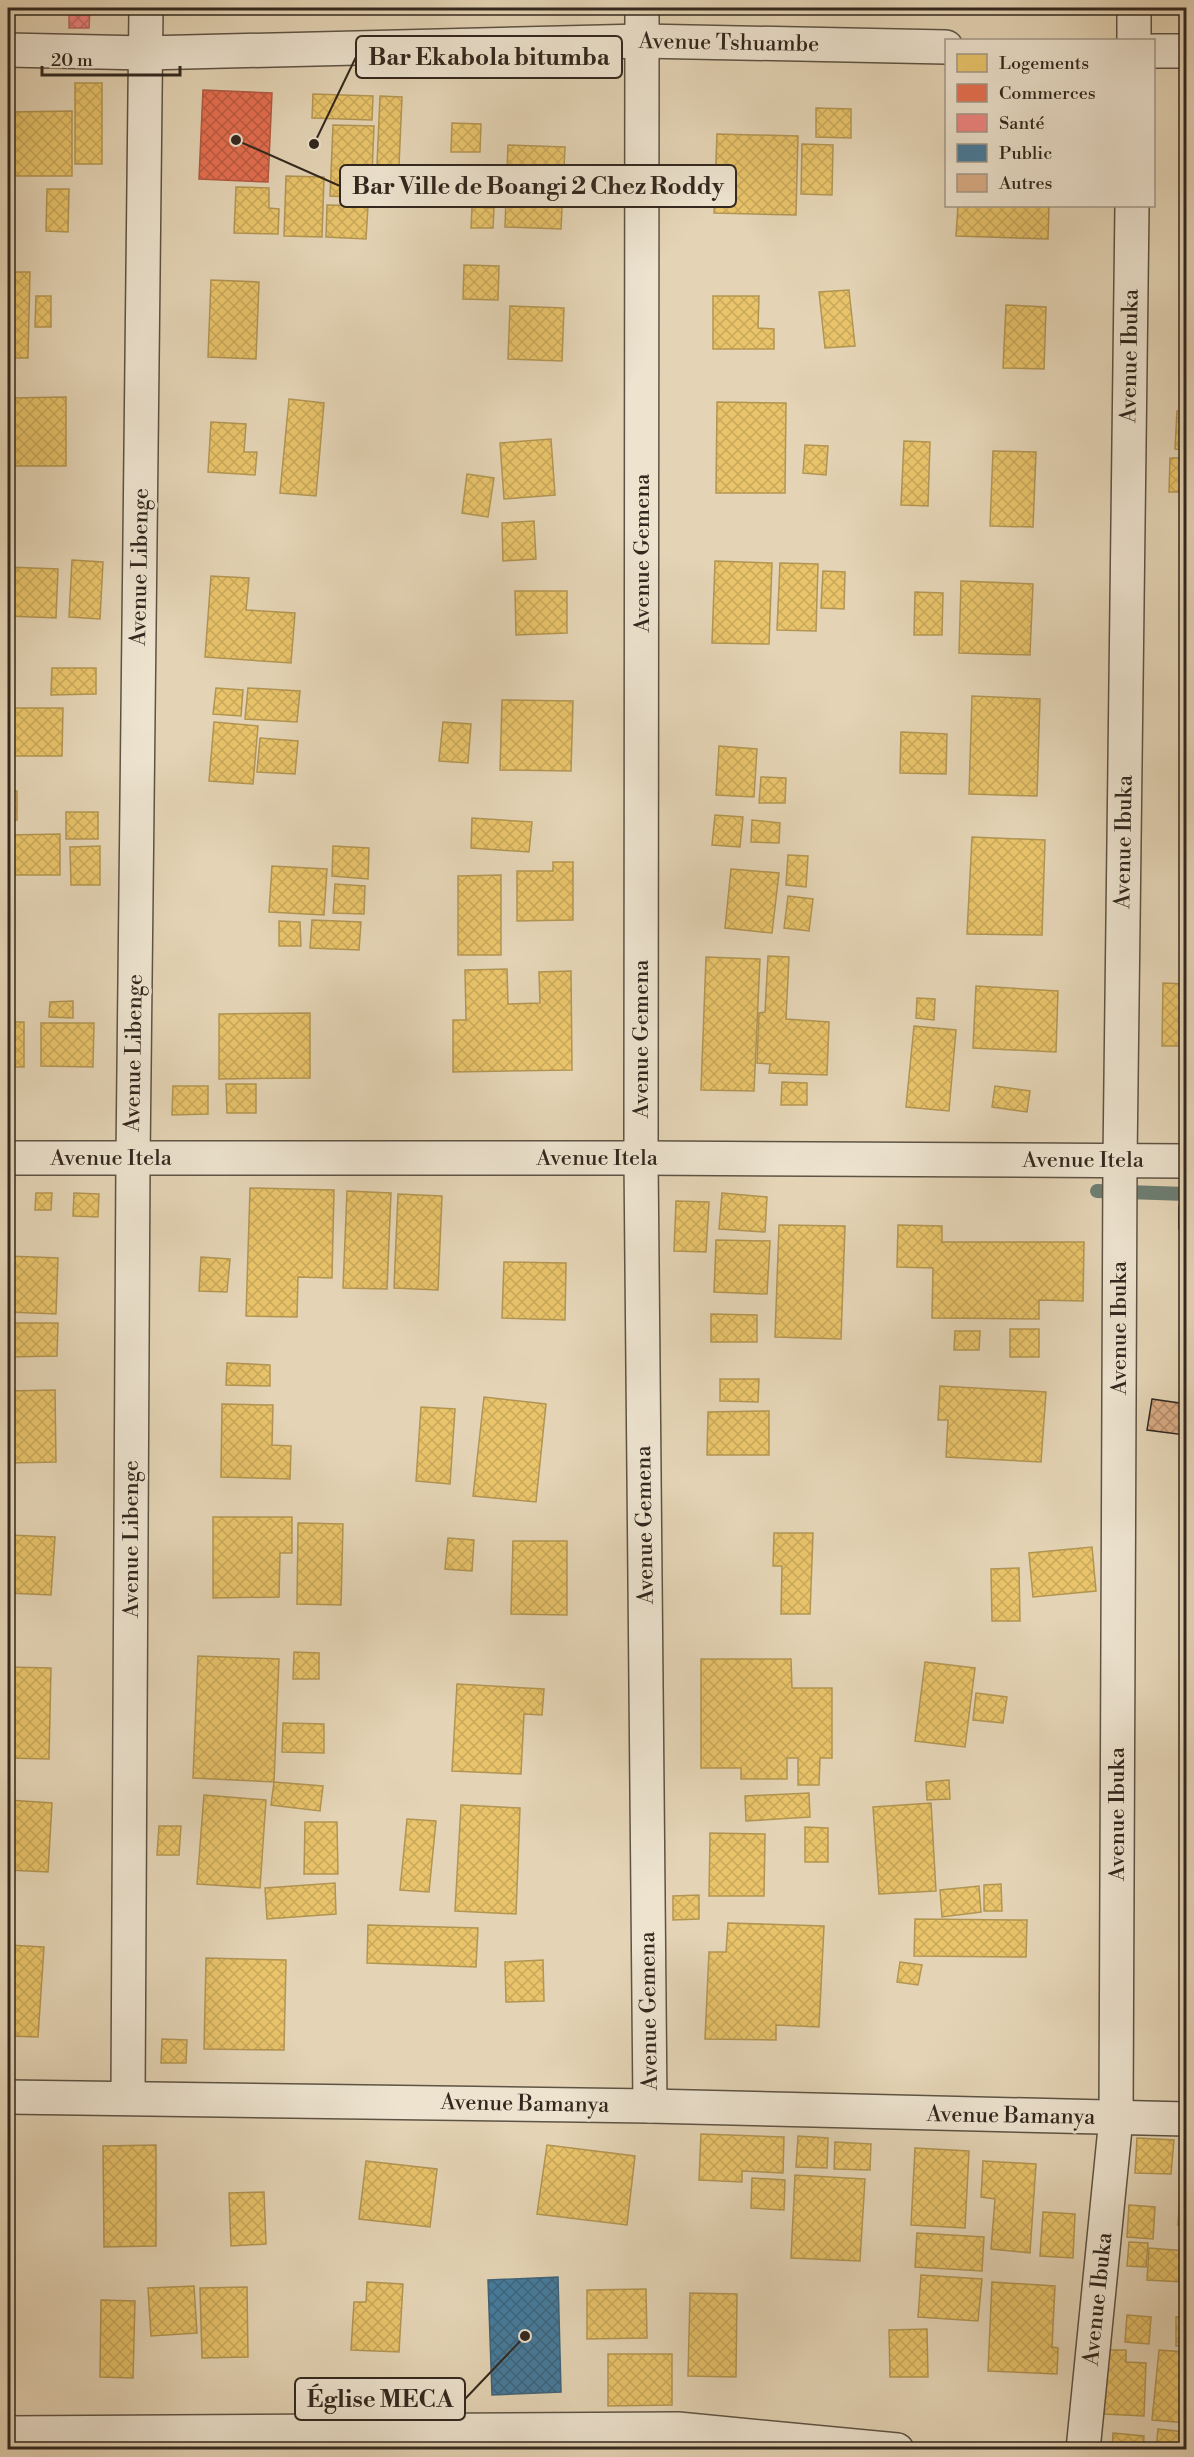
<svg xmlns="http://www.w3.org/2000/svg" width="1194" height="2457" viewBox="0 0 1194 2457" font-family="'Libre Bodoni',serif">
  <defs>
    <pattern id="homes-cross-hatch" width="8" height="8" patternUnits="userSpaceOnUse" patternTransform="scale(1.5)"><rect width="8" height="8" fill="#e9c46a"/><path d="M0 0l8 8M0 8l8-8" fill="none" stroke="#c8a85b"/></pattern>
    <pattern id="shops-cross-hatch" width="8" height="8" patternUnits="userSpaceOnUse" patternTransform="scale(1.5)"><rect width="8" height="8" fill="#e76f51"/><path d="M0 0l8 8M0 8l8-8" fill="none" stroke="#bc5b43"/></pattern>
    <pattern id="health-cross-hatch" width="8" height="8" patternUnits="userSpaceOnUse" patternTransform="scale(1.5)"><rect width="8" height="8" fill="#f28482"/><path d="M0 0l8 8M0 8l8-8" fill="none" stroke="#c56c6a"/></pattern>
    <pattern id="public-cross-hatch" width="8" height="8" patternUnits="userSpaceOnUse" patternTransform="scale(1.5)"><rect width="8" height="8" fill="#457b9d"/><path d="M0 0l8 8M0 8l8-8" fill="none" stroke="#3a657f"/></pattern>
    <pattern id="building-cross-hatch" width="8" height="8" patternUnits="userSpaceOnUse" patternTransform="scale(1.5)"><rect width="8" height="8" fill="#d9ab84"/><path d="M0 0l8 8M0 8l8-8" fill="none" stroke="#b18b6b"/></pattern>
  </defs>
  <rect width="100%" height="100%" fill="#e4d4b5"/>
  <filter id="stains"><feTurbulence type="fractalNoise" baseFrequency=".00333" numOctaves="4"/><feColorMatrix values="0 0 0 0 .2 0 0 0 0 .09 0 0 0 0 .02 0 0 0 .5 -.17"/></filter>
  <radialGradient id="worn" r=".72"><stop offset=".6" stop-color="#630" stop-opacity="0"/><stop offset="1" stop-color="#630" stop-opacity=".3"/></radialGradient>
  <g fill="url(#homes-cross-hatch)" stroke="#b29553" stroke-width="1.5">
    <rect x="75" y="83" width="27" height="81"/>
    <path d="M313 94 373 96 372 120 312 118Z"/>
    <path d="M380 96 402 97 399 166 377 165Z"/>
    <path d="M816 108 851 109V138L816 137Z"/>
    <path d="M72 111V176H8V112Z"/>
    <path d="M452 123 481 124 480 152H451Z"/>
    <path d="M333 125 374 126 371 198 330 196Z"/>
    <path d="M717 134 798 136 796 215 714 213Z"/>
    <path d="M802 144 833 145 832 195 801 194Z"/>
    <path d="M508 145 565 147 561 229 505 227Z"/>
    <path d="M286 176 324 177 322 237 284 236Z"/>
    <path d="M236 187 269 188V208L279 209 278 234 234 233Z"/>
    <path d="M47 189H69L68 232 46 231Z"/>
    <rect x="8" y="193" width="4" height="45"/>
    <path d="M327 205 368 206 366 239 326 237Z"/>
    <path d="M958 206H1049L1048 239 956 236Z"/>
    <path d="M472 207 494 208 493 228H471Z"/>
    <path d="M8 249H10L9 272H30L28 358H8Z"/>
    <path d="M464 265 499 266 498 300 463 299Z"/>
    <path d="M211 280 259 282 256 359 208 357Z"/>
    <path d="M849 290 855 346 825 348 819 292Z"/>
    <path d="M36 296H51V327H35Z"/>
    <path d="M713 296H759L758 328 774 329V349H713Z"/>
    <path d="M1006 305 1046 307 1044 369 1003 368Z"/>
    <path d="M510 306 564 308 562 361 508 359Z"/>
    <path d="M66 397V466H11L12 398Z"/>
    <path d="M289 399 324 403 316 496 280 493Z"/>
    <path d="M717 402 786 403 785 493H716Z"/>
    <path d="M1177 411H1186V450L1175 449Z"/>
    <path d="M211 422 246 424 244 452H257L255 475 208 472Z"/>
    <path d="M551 439 555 495 504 499 500 443Z"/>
    <path d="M904 441 930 442 928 506 901 505Z"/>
    <path d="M805 445 828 446 826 475 803 473Z"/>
    <path d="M993 451 1036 452 1033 527 990 526Z"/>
    <path d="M1170 458H1186V492H1169Z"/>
    <path d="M467 474 494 478 488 517 462 513Z"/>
    <path d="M534 521 536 559 503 561 502 523Z"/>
    <path d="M72 560 103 562 100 619 69 617Z"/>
    <path d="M715 561 772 563 769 644 712 643Z"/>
    <path d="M780 563 818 564 816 631 777 630Z"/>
    <path d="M8 567 58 569 56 618 8 616Z"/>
    <path d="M823 571 845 572 844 609 821 608Z"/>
    <path d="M211 576 249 578 246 610 295 613 291 663 205 657Z"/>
    <path d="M961 581 1033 584 1030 655 959 653Z"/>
    <path d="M515 591H567V633L516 635Z"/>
    <path d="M915 592 943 593 942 635H914Z"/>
    <path d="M52 668H96V694L51 695Z"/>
    <path d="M216 688 243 690 241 716 213 714Z"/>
    <path d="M248 688 300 691 297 722 245 719Z"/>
    <path d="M972 696 1040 699 1037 796 969 794Z"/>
    <path d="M502 700 573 701 571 771 500 770Z"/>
    <path d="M8 708H63L62 756H8Z"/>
    <path d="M214 722 258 726 253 784 209 781Z"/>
    <path d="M443 722 471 724 468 763 439 761Z"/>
    <path d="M901 732 947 734 946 774 900 773Z"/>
    <path d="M260 738 298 741 295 774 257 772Z"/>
    <path d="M719 746 757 749 754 797 716 795Z"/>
    <path d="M761 777 786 778 785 803H759Z"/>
    <path d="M17 791V820H8V792Z"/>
    <rect x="66" y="812" width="32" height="27"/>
    <path d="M715 815 743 817 740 847 712 845Z"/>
    <path d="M472 818 532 822 529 852 471 848Z"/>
    <path d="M752 820 780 823 779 843 751 842Z"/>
    <path d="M60 834V875H8V835Z"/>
    <path d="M972 837 1045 840 1042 935 967 934Z"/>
    <path d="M100 846V885H71L70 847Z"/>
    <path d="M333 846 369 848 368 879 332 876Z"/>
    <path d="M788 855 808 856 806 887 786 885Z"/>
    <path d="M553 862H573V920L517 921V871H553Z"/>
    <path d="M272 866 327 869 324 915 269 912Z"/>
    <path d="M731 869 779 873 772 933 725 928Z"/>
    <path d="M501 875V955H458V876Z"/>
    <path d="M335 884 365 886 364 914 333 913Z"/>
    <path d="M788 896 813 899 809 931 784 928Z"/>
    <path d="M312 920 361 922 359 950 310 948Z"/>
    <path d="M279 921 300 922 301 946H279Z"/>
    <path d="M768 956 789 957 786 1019 829 1022 827 1075 769 1073 770 1064 757 1063 759 1013 765 1012Z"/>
    <path d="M706 957 760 959 754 1091 701 1090Z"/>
    <path d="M507 969 508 1004 540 1003 539 972 571 971 572 1070 453 1072V1020H466L465 970Z"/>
    <path d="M1163 983 1186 984V1046H1162Z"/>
    <path d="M976 986 1058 991 1056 1052 973 1048Z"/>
    <path d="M917 998 935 999 934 1020 916 1018Z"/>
    <path d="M73 1001V1018L49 1017 50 1002Z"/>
    <path d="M310 1013V1078L219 1079V1014Z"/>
    <rect x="8" y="1022" width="16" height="45"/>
    <path d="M41 1023H94L93 1067 41 1066Z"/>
    <path d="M914 1026 956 1030 949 1111 906 1107Z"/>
    <path d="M782 1082 807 1083V1105H781Z"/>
    <path d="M226 1084H256V1113H227Z"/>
    <path d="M173 1086H208V1114L172 1115Z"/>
    <path d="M995 1086 1030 1091 1027 1112 992 1107Z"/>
    <path d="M250 1188 334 1190 332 1278 298 1277 297 1317 246 1316Z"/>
    <path d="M347 1191 391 1193 387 1289 343 1288Z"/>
    <path d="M36 1193H52L51 1210H35Z"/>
    <path d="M74 1193 99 1194 98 1217 73 1216Z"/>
    <path d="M722 1193 767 1197 765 1232 719 1229Z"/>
    <path d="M398 1194 442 1196 438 1290 394 1288Z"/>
    <path d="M676 1201 709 1202 706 1252 674 1251Z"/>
    <path d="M779 1225 845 1226 841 1339 775 1337Z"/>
    <path d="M898 1225 942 1226V1242H1084L1083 1301 1039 1300V1319L932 1318 933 1268 897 1267Z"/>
    <path d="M716 1240 770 1241 767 1294 714 1292Z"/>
    <path d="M8 1256 58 1258 56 1314 8 1312Z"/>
    <path d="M201 1257 230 1259 227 1292 199 1291Z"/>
    <path d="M504 1262 566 1263 565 1320 502 1318Z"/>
    <path d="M711 1314 757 1315V1342H711Z"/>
    <path d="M8 1323H58L57 1356 8 1357Z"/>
    <rect x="1010" y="1329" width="29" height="28"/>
    <path d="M955 1331H980L979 1350H954Z"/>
    <path d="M227 1363 270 1365V1386L226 1385Z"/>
    <path d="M720 1379H759L758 1402 720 1401Z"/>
    <path d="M940 1386 1046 1392 1041 1462 946 1457 948 1420H938Z"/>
    <path d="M55 1390 56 1462 8 1463V1391Z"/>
    <path d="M484 1397 546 1404 536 1502 473 1496Z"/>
    <path d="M222 1404 273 1405 272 1445 291 1446 290 1479 221 1477Z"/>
    <path d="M421 1407 455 1409 450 1484 416 1481Z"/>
    <path d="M769 1411V1455H707L708 1412Z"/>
    <path d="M213 1517H292V1553H280L279 1597 213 1598Z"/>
    <path d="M298 1523 343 1524 341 1605 297 1604Z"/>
    <path d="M774 1533H813L810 1614H781L782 1566H773Z"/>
    <path d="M8 1535 55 1537 51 1595 8 1593Z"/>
    <path d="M448 1538 474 1540 472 1571 445 1569Z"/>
    <path d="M513 1541H567V1615L511 1614Z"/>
    <path d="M1092 1547 1096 1591 1033 1597 1029 1553Z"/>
    <path d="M1019 1568 1020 1621H992L991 1569Z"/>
    <path d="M294 1652 319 1653V1679H293Z"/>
    <path d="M198 1656 279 1659 274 1782 193 1778Z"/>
    <path d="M701 1659H791L792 1688H832V1758H820L819 1785H798V1758H787V1779H741V1768H701Z"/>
    <path d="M925 1662 975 1668 965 1747 915 1741Z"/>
    <path d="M8 1667 51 1668 49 1759 10 1758 11 1732H8Z"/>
    <path d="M457 1684 544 1689 542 1715 524 1714 521 1774 452 1771Z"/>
    <path d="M976 1693 1007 1697 1003 1723 973 1720Z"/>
    <path d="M283 1723 324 1724V1753L282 1752Z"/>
    <path d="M949 1780 950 1799 927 1800 926 1782Z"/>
    <path d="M274 1782 323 1786 320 1811 271 1805Z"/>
    <path d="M809 1793 810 1817 746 1821 745 1796Z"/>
    <path d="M204 1795 266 1800 260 1888 197 1884Z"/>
    <path d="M8 1800 52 1803 48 1872 8 1870Z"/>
    <path d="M931 1803 936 1891 879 1894 873 1807Z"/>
    <path d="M461 1805 520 1808 516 1914 455 1911Z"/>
    <path d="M407 1819 436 1821 429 1892 400 1890Z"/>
    <path d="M305 1822H337L338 1874H304Z"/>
    <path d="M159 1826H181L179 1855H157Z"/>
    <path d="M805 1827 828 1828V1862H805Z"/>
    <path d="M710 1833 765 1834 764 1896H709Z"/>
    <path d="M335 1883 336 1914 267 1919 265 1888Z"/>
    <path d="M1001 1884 1002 1911H984V1885Z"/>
    <path d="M979 1886 981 1912 942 1917 940 1890Z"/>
    <path d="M699 1895V1919L673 1920V1896Z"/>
    <path d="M915 1919 1027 1920 1026 1957 914 1956Z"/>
    <path d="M728 1923 824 1926 819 2027 776 2025V2040L705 2039 709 1952H726Z"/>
    <path d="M368 1925 478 1928 476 1967 367 1963Z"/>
    <path d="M8 1945 44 1947 38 2037 8 2036Z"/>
    <path d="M206 1958 286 1960 284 2050 204 2049Z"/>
    <path d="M543 1960 544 2001 506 2002 505 1962Z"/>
    <path d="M900 1962 922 1965 918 1985 897 1982Z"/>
    <path d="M162 2039 187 2040 186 2063H161Z"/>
    <path d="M701 2134 784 2137 783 2173 742 2171V2182L699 2180Z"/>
    <path d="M798 2136 828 2138 827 2168 796 2167Z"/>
    <path d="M1137 2138 1174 2140 1171 2174 1135 2173Z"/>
    <path d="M835 2142 871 2144 870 2170 834 2169Z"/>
    <path d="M156 2145V2246L104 2247 103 2146Z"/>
    <path d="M547 2145 635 2156 627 2225 537 2214Z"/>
    <path d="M915 2148 969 2151 965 2228 911 2225Z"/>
    <path d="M366 2161 437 2169 430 2227 359 2219Z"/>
    <path d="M983 2161 1036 2164 1030 2253 991 2249 995 2199 981 2197Z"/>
    <path d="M795 2175 865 2179 860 2261 791 2258Z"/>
    <path d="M752 2178 785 2180 784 2210 751 2208Z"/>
    <path d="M1181 2183H1186V2226L1178 2225Z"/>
    <path d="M264 2192 266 2244 231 2246 229 2193Z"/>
    <path d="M1129 2205 1155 2207 1153 2239 1127 2237Z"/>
    <path d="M1043 2212 1075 2214 1073 2258 1040 2256Z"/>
    <path d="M917 2233 984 2237 982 2271 915 2267Z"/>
    <path d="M1129 2242 1148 2243 1146 2267 1127 2266Z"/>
    <path d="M1149 2248 1186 2251V2303L1181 2302 1183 2282 1147 2280Z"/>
    <path d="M921 2275 982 2279 978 2321 918 2317Z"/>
    <path d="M367 2282 403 2284 399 2352 351 2350 354 2302H366Z"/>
    <path d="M992 2282 1055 2286 1052 2347 1058 2348 1057 2374 988 2371Z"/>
    <path d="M194 2286 197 2333 151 2336 148 2288Z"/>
    <path d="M247 2287 248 2357 202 2358 200 2288Z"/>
    <path d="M646 2289 647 2338 587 2339V2290Z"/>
    <path d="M690 2293 737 2294 736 2377 688 2376Z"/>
    <path d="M101 2300 135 2301 133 2378 100 2377Z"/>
    <path d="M1127 2315 1151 2317 1149 2344 1125 2342Z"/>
    <rect x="1176" y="2317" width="10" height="29"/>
    <path d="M927 2329 928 2377H890L889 2330Z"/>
    <path d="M1106 2350H1126V2362L1146 2363 1144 2416 1104 2414Z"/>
    <path d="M1159 2350 1186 2352V2423L1152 2420Z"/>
    <path d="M608 2354H672V2405L608 2406Z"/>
    <path d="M1158 2429 1186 2432V2450H1156Z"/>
    <path d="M1113 2433 1144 2436 1143 2450H1112Z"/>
  </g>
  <path fill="url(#shops-cross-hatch)" stroke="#b15a42" stroke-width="1.5" d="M203 90 272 93 268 182 199 179Z"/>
  <path fill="url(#health-cross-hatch)" stroke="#b86864" stroke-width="1.5" d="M69 10H90L89 28H69Z"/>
  <path fill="url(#public-cross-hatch)" stroke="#3f6277" stroke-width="1.5" d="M558 2277 561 2392 492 2395 488 2280Z"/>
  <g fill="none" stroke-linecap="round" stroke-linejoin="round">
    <path stroke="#6d7e73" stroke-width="14" d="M1097 1191 1186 1194"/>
  </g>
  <g fill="url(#building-cross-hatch)" stroke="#32281e" stroke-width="1.5">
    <rect x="1179" y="1206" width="7" height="23"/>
    <path d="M1152 1399 1186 1404 1185 1435 1147 1430Z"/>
  </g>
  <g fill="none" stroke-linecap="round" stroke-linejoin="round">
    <defs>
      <g id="minor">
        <path d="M642 8 641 1158 650 2106"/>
        <path d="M1134 40V8"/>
        <path d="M8 50 146 53 642 41 946 47"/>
        <path d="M1154 51H1186"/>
        <path d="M8 2097 650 2106 1186 2119"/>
        <path d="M128 2098 133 1158 146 8"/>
        <path d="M8 2433 678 2429 897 2450"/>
        <path d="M1083 2450 1116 2118 1120 1160 1132 206"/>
      </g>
      <path id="tertiary" d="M8 1158H641L1186 1161"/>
    </defs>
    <use href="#minor" stroke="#5e5344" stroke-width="36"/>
    <use href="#tertiary" stroke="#5e5344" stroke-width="36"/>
    <use href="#minor" stroke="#ede3cf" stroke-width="33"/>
    <use href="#tertiary" stroke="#ede3cf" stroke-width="33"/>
  </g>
  <g text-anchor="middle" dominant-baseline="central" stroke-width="6" stroke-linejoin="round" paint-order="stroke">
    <g font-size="22" fill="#32281e" stroke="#ede3cf">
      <text transform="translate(729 43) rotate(1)">Avenue Tshuambe</text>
      <text transform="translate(1130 356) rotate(-89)">Avenue Ibuka</text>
      <text transform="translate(642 553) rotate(-90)">Avenue Gemena</text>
      <text transform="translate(140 567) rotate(-89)">Avenue Libenge</text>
      <text transform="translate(1124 842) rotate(-89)">Avenue Ibuka</text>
      <text transform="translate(641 1039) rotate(-90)">Avenue Gemena</text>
      <text transform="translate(134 1053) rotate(-89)">Avenue Libenge</text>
      <text x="111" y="1158">Avenue Itela</text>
      <text x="597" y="1158">Avenue Itela</text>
      <text x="1083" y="1160">Avenue Itela</text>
      <text transform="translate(1119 1328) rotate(-90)">Avenue Ibuka</text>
      <text transform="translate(645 1525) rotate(-91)">Avenue Gemena</text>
      <text transform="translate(131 1539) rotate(-90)">Avenue Libenge</text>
      <text transform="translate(1117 1814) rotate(-90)">Avenue Ibuka</text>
      <text transform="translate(649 2011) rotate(-91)">Avenue Gemena</text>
      <text transform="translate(525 2104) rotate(1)">Avenue Bamanya</text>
      <text transform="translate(1011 2116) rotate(1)">Avenue Bamanya</text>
      <text transform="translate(1098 2299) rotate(-84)">Avenue Ibuka</text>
    </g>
  </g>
  <path fill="none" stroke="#32281e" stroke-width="2" d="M314 144L356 57M236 140L340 186M525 2336L465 2399"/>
  <g fill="#32281e" stroke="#ede3cf" stroke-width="2">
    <circle cx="314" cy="144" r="6"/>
    <circle cx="236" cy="140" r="6"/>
    <circle cx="525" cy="2336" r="6"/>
  </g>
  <g fill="#ede3cf" stroke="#32281e" stroke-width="2">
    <rect x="356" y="36" width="266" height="42" rx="6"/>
    <rect x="340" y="165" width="396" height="42" rx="6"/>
    <rect x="295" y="2378" width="170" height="42" rx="6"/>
  </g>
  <g font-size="24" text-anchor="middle" font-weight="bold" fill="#32281e">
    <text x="489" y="65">Bar Ekabola bitumba</text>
    <text x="538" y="194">Bar Ville de Boangi 2 Chez Roddy</text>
    <text x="380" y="2407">Église MECA</text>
  </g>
  <rect width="1194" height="2457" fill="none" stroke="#e4d4b5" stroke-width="30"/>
  <rect x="9" y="9" width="1176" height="2439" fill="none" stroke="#32281e" stroke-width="3"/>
  <rect x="15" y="15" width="1164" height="2427" fill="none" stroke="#32281e" stroke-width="1.5"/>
  <rect x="945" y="39" width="210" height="168" fill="#ede3cf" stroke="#a29888" stroke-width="1.5"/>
  <rect x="957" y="54" width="30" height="18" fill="#e9c46a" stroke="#a29888" stroke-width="1.5"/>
  <text x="999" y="69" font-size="18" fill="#32281e">Logements</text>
  <rect x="957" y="84" width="30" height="18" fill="#e76f51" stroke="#a29888" stroke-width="1.5"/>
  <text x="999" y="99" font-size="18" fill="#32281e">Commerces</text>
  <rect x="957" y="114" width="30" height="18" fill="#f28482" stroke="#a29888" stroke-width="1.5"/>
  <text x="999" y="129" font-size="18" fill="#32281e">Santé</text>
  <rect x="957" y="144" width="30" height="18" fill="#457b9d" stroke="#a29888" stroke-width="1.5"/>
  <text x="999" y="159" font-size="18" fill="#32281e">Public</text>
  <rect x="957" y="174" width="30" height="18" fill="#d9ab84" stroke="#a29888" stroke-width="1.5"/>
  <text x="999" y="189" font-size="18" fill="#32281e">Autres</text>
  <path d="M42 66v9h138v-9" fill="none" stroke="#32281e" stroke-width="3"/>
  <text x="51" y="66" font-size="18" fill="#32281e" stroke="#ede3cf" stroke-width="4.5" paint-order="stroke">20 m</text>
  <rect width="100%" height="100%" filter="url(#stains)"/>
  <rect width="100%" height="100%" fill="url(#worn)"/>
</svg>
